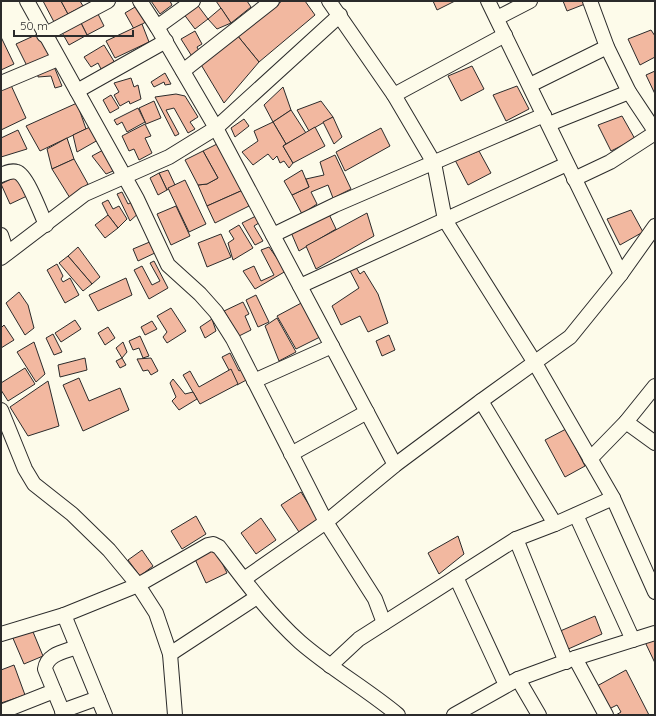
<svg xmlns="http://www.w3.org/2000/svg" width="656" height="716" font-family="Quicksand,sans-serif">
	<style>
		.building { fill: #f2b8a0; stroke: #2b2b2b }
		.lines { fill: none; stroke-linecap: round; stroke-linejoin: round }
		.minor-casing { stroke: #2b2b2b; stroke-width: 16 }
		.minor { stroke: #fdfbea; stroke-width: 14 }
	</style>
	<rect width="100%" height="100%" fill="#fdfbea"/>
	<g class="building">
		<path d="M43,1H61L68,14L54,22Z"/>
		<path d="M61,1H80L83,6L68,14Z"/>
		<path d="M151,1H170L172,5L160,14Z"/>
		<path d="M216,1H247L251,7L231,23Z"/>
		<path d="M282,1H305L315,15L259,62L237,35Z"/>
		<path d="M433,1H455L437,10Z"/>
		<path d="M563,1H584L585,4L567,11Z"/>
		<path d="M196,3L208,19L195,29L183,13Z"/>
		<path d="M140,4L149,20L134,29L125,13Z"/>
		<path d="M221,8L231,23L217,29L208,19Z"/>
		<path d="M96,10L104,26L87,35L79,19Z"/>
		<path d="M79,19L87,35L69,45L60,29Z"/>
		<path d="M142,24L149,42L115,58L106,41Z"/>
		<path d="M651,30L655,36V57L640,65L628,39Z"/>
		<path d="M195,31L202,44L197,47L200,53L193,58L181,39Z"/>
		<path d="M40,33L52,57L28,68L16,44Z"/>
		<path d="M237,35L259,62L224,103L200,63Z"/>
		<path d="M1,37L14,64L1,70Z"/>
		<path d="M104,45L115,63L102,71L98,63L91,67L84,57Z"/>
		<path d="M53,64L62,86L55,88L51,76L38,77L37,71Z"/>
		<path d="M472,66L484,89L461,101L448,76Z"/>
		<path d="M655,71V94L646,75Z"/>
		<path d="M165,73L171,84L165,85L164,82L154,87L151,82Z"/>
		<path d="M131,78L134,87L138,85L141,99L130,104L129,101L120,106L114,95L119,92L114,83Z"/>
		<path d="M10,83L26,118L1,130V88Z"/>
		<path d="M517,86L529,109L506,121L493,95Z"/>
		<path d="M283,87L291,110L273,122L264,105Z"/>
		<path d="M176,94L185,96L198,117L190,122L195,129L188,133L174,108L166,110L179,134L175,136L155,97Z"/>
		<path d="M111,95L119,108L110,113L103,100Z"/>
		<path d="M154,101L161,118L146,124L139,108Z"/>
		<path d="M321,101L333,117L309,131L297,110Z"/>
		<path d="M77,103L86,129L40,151L26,126Z"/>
		<path d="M138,108L145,122L127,132L122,122L117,125L114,120Z"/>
		<path d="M291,110L306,133L286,144L273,122Z"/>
		<path d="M622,116L635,139L611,151L598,125Z"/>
		<path d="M333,117L342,137L334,144L323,122Z"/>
		<path d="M244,119L249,126L235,137L231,128Z"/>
		<path d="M273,122L286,144L283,146L293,163L289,168L284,161L280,163L277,156L273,160L268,154L253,165L242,152L258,141L254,131Z"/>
		<path d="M145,124L151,136L145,138L152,153L139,160L134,149L129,151L122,136Z"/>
		<path d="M92,126L98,140L77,152L73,135Z"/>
		<path d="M315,127L325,146L293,163L283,146Z"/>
		<path d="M381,128L390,146L345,171L336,152Z"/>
		<path d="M18,130L27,149L1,157V138Z"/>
		<path d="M67,138L74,159L52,169L47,149Z"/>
		<path d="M219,143L243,190L207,206L198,185L207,184L218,178L203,151Z"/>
		<path d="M105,149L113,171L106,174L92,156Z"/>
		<path d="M203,151L218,178L207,184L198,185L185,160Z"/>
		<path d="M479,151L491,173L468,185L455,160Z"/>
		<path d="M335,155L351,189L333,198L328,185L311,192L317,204L302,214L292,195L309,187L306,179L324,175L320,162Z"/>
		<path d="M74,159L88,184L70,198L52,169Z"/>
		<path d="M168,170L175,185L167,190L159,173Z"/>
		<path d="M302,170L309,187L292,195L284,181Z"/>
		<path d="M159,173L167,190L158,195L150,178Z"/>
		<path d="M17,176L27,196L10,204L1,184Z"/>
		<path d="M185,180L206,224L189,232L168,188Z"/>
		<path d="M243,190L249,206L215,223L207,206Z"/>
		<path d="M122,192L128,204L136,200L141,211L130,221L117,194Z"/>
		<path d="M108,200L113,209L119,206L127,219L118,228L108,215L102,203Z"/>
		<path d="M176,206L190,236L171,245L157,214Z"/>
		<path d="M631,210L643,232L620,245L607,219Z"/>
		<path d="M328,212L336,229L299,251L290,230Z"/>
		<path d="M367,213L374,236L316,269L306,246Z"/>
		<path d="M108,215L118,228L105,238L95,225Z"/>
		<path d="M258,215L262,221L254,226L263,241L255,245L242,223Z"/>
		<path d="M239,225L253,248L233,260L228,243L234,239L229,231Z"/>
		<path d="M221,234L231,257L207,267L198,243Z"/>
		<path d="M152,241L157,252L138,261L133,249Z"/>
		<path d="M78,247L100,277L92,284L68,256Z"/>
		<path d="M269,247L286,271L255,289L243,271L254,266L261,281L274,275L261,250Z"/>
		<path d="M68,256L92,284L83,291L59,263Z"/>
		<path d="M154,261L168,288L149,299L134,270L142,266L152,285L160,281L150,263Z"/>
		<path d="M57,264L63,276L61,279L63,282L70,278L79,295L65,303L47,270Z"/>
		<path d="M354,264L360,274L364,271L378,294L388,323L368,332L360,316L341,325L332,306L359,288L348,267Z"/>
		<path d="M126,278L132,295L98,311L89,295Z"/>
		<path d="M19,292L28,305L34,328L25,335L6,303Z"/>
		<path d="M256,295L269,322L258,327L246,300Z"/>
		<path d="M305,301L324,335L296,349L277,316Z"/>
		<path d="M243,302L249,314L245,316L251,330L239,336L224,311Z"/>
		<path d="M171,308L186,331L167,343L163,337L167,332L157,316Z"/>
		<path d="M277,318L296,352L279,361L265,326Z"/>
		<path d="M212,319L216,331L205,338L200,327Z"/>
		<path d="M75,320L81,329L61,342L55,333Z"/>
		<path d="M152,321L157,329L145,335L141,327Z"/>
		<path d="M4,325L14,340L1,348V328Z"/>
		<path d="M108,327L115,338L105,345L98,333Z"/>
		<path d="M53,334L62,352L54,355L46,338Z"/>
		<path d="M389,335L395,350L382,356L376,341Z"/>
		<path d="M140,336L149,356L143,358L139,348L133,350L129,341Z"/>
		<path d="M34,342L45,374L36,382L17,352Z"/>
		<path d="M123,342L127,352L122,358L116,348Z"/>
		<path d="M230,353L239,371L246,367L252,377L237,385L222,357Z"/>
		<path d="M85,358L87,370L60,377L58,365Z"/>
		<path d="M122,358L126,365L120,368L116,361Z"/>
		<path d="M151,358L158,371L151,375L148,370L143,371L137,359Z"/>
		<path d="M25,368L35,384L8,401L1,390V383Z"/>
		<path d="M231,369L238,384L200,404L183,375L190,371L199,387Z"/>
		<path d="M79,378L89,401L120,388L129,410L83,431L63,385Z"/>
		<path d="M173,379L185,394L193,392L197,399L179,410L172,401L176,397L170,383Z"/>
		<path d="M48,381L59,426L28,436L10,407Z"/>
		<path d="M566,429L585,466L565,477L545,440Z"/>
		<path d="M301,492L318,519L299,532L281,505Z"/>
		<path d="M196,516L206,534L182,549L171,531Z"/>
		<path d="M261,518L276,540L256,554L241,533Z"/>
		<path d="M458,536L464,554L439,574L428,553Z"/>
		<path d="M215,548L227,573L206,583L194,557Z"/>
		<path d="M142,550L153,566L140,576L128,560Z"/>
		<path d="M595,616L602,634L566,650L558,632Z"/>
		<path d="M31,627L43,656L24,664L12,636Z"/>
		<path d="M655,638V663L645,642Z"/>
		<path d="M14,665L25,695L1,703V670Z"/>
		<path d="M626,670L649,715H616L621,712L617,705L609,709L597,686Z"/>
	</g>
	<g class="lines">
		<defs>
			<g id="minor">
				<path d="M27,1L137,199L168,265L200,294L216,312L233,339L326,522L375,599L384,623"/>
				<path d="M140,1L157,27L216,128L395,465"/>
				<path d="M329,1L394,95L434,163L445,220L535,363L613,498L655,592"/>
				<path d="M488,1L621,274"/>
				<path d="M590,1L607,47L629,92L655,131"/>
				<path d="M497,18L530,1"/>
				<path d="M157,27L193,1"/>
				<path d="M44,35L108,1"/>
				<path d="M183,71L272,1"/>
				<path d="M1,83L58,59"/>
				<path d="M530,85L607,47"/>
				<path d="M77,91L166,41"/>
				<path d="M394,95L505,35"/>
				<path d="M549,124L629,92"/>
				<path d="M1,175C6,173 11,170 17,172C27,175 41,214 46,225"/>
				<path d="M574,179L610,162L655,133"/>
				<path d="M1,235L7,253"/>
				<path d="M273,235L335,205L544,115"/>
				<path d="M1,258L85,194L169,157L216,128L340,15"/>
				<path d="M300,286L567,164"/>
				<path d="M254,381L332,346"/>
				<path d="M481,401L555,524"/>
				<path d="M1,410L25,469L34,484L72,514L109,550L138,585L156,613L170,654L175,715"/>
				<path d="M626,422L655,443"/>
				<path d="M291,454L367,412"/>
				<path d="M590,459L626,422L655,386"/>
				<path d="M576,515L633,640"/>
				<path d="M516,539L566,662"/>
				<path d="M456,577L506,685"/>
				<path d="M244,579L326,522L395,465L481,401L570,337L621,274L655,226"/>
				<path d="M64,615L105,715"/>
				<path d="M1,634L64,615L138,585L208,545L213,544L219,547C244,580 269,614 300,642C331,669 367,689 398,715"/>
				<path d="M170,654L257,597"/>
				<path d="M575,658L606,715"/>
				<path d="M330,666L359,639L516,539L555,524L613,498"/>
				<path d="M518,679L539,715"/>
				<path d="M62,711L98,698"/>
				<path d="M1,712L54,691"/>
				<path d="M64,715L45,669C47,654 64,652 77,647"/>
				<path d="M454,715L518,679L575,658L655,633"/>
			</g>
		</defs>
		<use href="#minor" class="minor-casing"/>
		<use href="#minor" class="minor"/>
	</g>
	<rect width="656" height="716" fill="none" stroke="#2b2b2b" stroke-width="4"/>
	<path d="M14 30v6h119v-6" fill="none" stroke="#2b2b2b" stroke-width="2"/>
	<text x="20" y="30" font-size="12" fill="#2b2b2b" stroke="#fdfbea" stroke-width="3" paint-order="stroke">50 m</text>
</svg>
